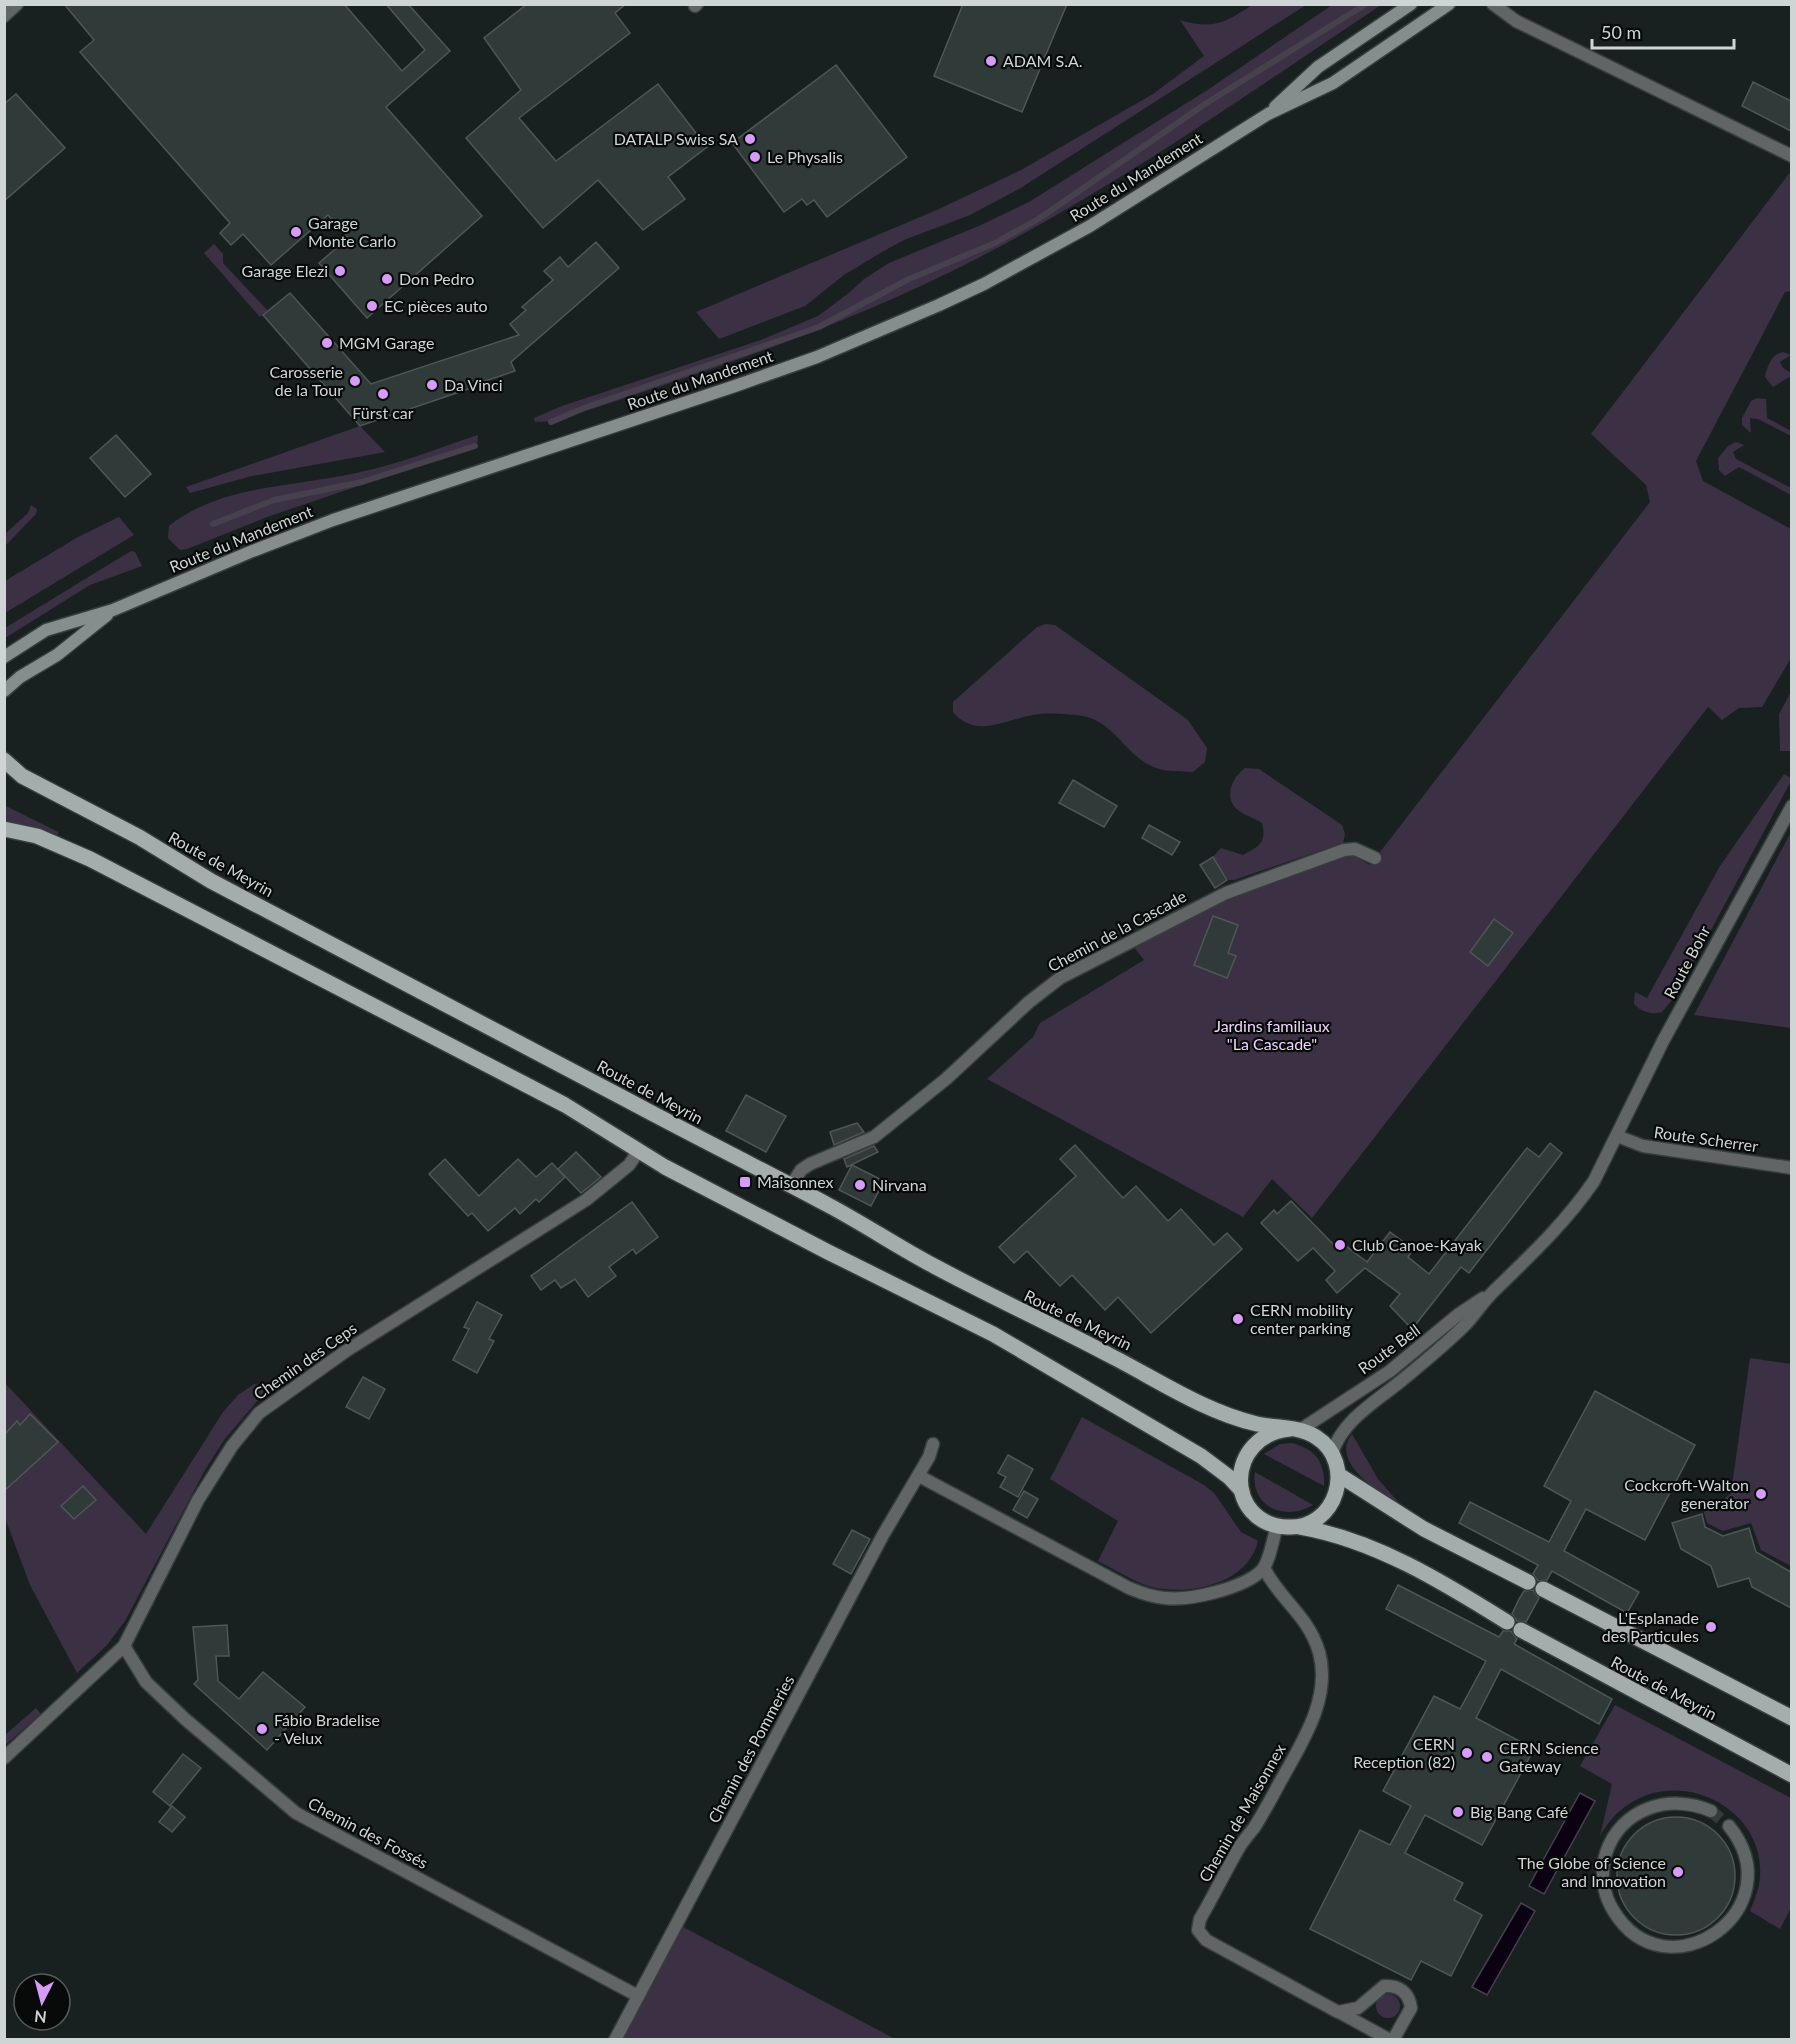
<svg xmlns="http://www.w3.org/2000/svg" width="1796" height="2044" font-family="Lato,sans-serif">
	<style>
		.green { fill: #3c3044 }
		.water { fill: #0c0113; stroke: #46414d; stroke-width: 1.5 }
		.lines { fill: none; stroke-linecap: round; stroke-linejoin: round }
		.stream { stroke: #46414d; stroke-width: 6 }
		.building { fill: #303a38; stroke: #4e5756; stroke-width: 1.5 }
		.street-tunnel { stroke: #343c3b; stroke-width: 12; stroke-dasharray: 12 6; stroke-linecap: butt }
		.street-casing { stroke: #363e3d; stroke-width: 15 }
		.secondary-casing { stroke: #363e3d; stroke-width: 15 }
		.primary-casing { stroke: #363e3d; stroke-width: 18 }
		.street { stroke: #616565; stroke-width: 12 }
		.secondary { stroke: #868e8d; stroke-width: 12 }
		.primary { stroke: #a3adab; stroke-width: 15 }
		.poi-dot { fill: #d79bf9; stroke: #070a09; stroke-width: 2 }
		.labels { text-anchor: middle; stroke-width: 4.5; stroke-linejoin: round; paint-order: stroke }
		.poi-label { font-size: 16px; fill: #cfd5d4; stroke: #070a09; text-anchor: start }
		.street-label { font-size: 16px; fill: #cfd5d4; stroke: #070a09 }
		.park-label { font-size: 16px; fill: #eed4fe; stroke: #070a09 }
	</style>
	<rect width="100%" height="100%" fill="#192120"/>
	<g class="green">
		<path d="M1252,5H1306L1019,189L970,215L904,240L882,252L844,275L805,306L719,339L696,312L939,209L1021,170L1153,94L1204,56L1180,20C1212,30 1225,23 1252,5Z"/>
		<path d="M1332,5H1381C1249,93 1120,185 978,258C843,328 699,374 555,421L535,422L534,418L562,406L761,340L818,316L850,292L864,279L889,263L981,225L1029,202L1209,89Z"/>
		<path d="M1791,171V291L1785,292L1696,461L1703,481L1791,529V658L1762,707L1739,708L1722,720L1708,707L1312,1218L1272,1179L1243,1217L987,1079L1033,1037L1040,1023L1144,960L1133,946L1206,907L1351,854L1370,865L1650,502L1646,485L1591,434Z"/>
		<path d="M214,244L223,254V263L268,311L260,317L204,253Z"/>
		<path d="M1783,352L1791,355L1780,362L1783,368L1791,373V378L1789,377L1773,387L1765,377C1767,366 1772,354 1783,352Z"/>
		<path d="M1757,398L1766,399L1767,418L1791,431V436L1758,419L1750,418L1751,433L1742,425V418L1751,401Z"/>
		<path d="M360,426L385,452L252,476L190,493L186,487Z"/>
		<path d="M478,435L477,444L470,448L267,517L187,549L180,550L168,538L169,526C220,485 294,487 356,473C397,465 438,448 478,435Z"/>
		<path d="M1736,442L1744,445L1733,452L1736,459L1791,488V495L1739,467L1725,476L1719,470L1718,458L1728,446Z"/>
		<path d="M31,505L37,509L36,514L5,546V534L28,513Z"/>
		<path d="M119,517L134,535L5,613V581L78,537Z"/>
		<path d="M131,551L135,552L142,566L90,585L5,638V628Z"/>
		<path d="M1046,624L1055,625L1188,720L1207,748L1205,762L1193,772C1182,771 1167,772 1156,768C1126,757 1115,722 1083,716C1069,714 1047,712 1033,715C1004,720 976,739 953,712V702L1037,627Z"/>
		<path d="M1791,692V751H1780L1779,714Z"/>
		<path d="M1245,768L1259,769L1342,825L1345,834L1343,843L1234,880H1228L1213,857L1221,848L1243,855C1259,846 1267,843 1262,823C1255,818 1248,817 1241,812C1222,801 1231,778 1245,768Z"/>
		<path d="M1784,774L1791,778L1790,783L1676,995L1662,1012C1651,1015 1642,1012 1634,1004L1635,992L1647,998L1720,866Z"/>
		<path d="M4,805L58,832V835L5,820Z"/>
		<path d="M1791,832V1028L1694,1015Z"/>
		<path d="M1750,1358L1791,1364V1566L1761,1550L1751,1523L1723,1531L1707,1523L1703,1509L1714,1508L1731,1493Z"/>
		<path d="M4,1382L146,1534L223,1412L238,1395L254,1384L261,1385L264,1393L224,1440L205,1470L125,1621L107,1645L77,1673L30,1585L5,1518Z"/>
		<path d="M1082,1417L1204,1485L1214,1493L1241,1532L1258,1541C1248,1585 1186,1597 1148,1586C1131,1580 1114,1569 1098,1561L1118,1521L1050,1479Z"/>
		<path d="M1352,1434L1378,1479L1401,1505C1381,1494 1329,1462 1352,1434Z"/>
		<path d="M1292,1443C1315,1449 1325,1462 1324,1486L1264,1454L1280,1444Z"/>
		<path d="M1255,1472L1313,1505C1285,1522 1250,1507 1255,1472Z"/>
		<path d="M1615,1705L1791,1798V1908L1780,1929L1750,1911C1753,1903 1757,1894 1759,1885C1774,1799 1649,1749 1600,1836L1612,1784L1580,1766Z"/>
		<path d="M36,1708L41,1714L5,1745V1735Z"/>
		<path d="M683,1927L895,2039H623Z"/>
		<circle cx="1388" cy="2006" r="12"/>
	</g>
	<g class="water">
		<path d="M1580,1793L1595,1801L1544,1894L1529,1886Z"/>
		<path d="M1521,1903L1535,1911L1487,1995L1472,1987Z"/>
	</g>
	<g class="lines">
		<g class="stream">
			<path d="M551,422L584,408L819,327L907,280L995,243L1040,218L1205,104L1366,4"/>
			<path d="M213,524L274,500L362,482L475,446"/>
		</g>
	</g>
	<g class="building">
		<path d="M64,4H344L402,71L425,50L386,4H408L450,51L386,107L482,216L367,318L319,263L348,238L328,215L271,265L243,234L231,245L220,233L230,223L80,52L94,40Z"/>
		<path d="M527,4H626L615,13L630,33L519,118L556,161L658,84L707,147L668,177L685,199L643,230L598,180L543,228L466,138L521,90L484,38Z"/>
		<path d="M963,4H1067L1022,112L934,76Z"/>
		<path d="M836,65L907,157L827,217L814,200L807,205L802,199L784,212L732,143Z"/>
		<path d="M1753,82L1791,101V131L1742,106Z"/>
		<path d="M16,94L65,148L4,201V104Z"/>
		<path d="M596,242L619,268L511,362L515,371L476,384L477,386L360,426L263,315L290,293L371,384L519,335L510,324L526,310L522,307L553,280L544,271L560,257L568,267Z"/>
		<path d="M116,435L151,474L125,497L90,458Z"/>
		<path d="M1073,780L1117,806L1104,827L1059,803Z"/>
		<path d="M1149,825L1180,842L1172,855L1142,838Z"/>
		<path d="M1213,857L1227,880L1215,888L1200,865Z"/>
		<path d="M1213,916L1238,925L1228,953L1236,956L1227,978L1194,965Z"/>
		<path d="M1494,919L1513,933L1488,966L1470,952Z"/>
		<path d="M746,1095L786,1116L766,1152L726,1131Z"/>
		<path d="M857,1123L864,1132L834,1145L830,1132Z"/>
		<path d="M1550,1143L1562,1153L1469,1273L1461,1267L1412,1329L1390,1306L1400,1294L1365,1268L1337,1293L1326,1280L1335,1271L1313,1248L1298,1261L1261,1223L1274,1210L1277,1214L1291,1201L1335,1246L1338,1240L1367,1262L1390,1232L1413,1249L1408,1257L1429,1274L1527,1148L1539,1157Z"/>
		<path d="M1075,1145L1123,1198L1136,1186L1168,1221L1181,1209L1214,1245L1227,1233L1242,1249L1151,1333L1118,1297L1105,1310L1072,1275L1060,1286L1027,1251L1014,1263L999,1247L1076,1176L1060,1159Z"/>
		<path d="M874,1146L878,1152L847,1167L844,1159Z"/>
		<path d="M576,1152L601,1177L581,1193L558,1169Z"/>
		<path d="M445,1159L479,1196L518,1159L536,1177L552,1163L565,1177L539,1202L536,1199L520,1214L515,1208L488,1231L472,1213L468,1216L429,1174Z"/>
		<path d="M852,1165L884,1181L871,1206L839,1190Z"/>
		<path d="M632,1202L658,1237L636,1254L633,1249L609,1267L616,1276L588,1297L575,1279L561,1288L555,1280L541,1290L531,1276Z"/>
		<path d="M477,1302L502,1315L489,1339L494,1341L477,1373L453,1360L469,1329L464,1327Z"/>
		<path d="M363,1377L385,1389L369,1419L346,1407Z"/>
		<path d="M1595,1391L1695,1445L1645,1540L1586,1509L1564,1551L1639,1592L1627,1613L1552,1571L1547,1580L1538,1581L1533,1574L1538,1565L1459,1523L1470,1502L1549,1542L1571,1501L1544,1486Z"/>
		<path d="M30,1414L58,1442L4,1491V1435L17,1421L20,1425Z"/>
		<path d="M1008,1455L1033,1469L1018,1497L1000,1487L1006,1477L998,1473Z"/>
		<path d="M83,1486L96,1500L74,1519L61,1506Z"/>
		<path d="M1024,1491L1038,1499L1027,1518L1013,1510Z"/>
		<path d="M1702,1514L1705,1527L1723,1536L1749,1528L1756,1552L1791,1572V1608L1752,1587L1749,1578L1718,1587L1711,1566L1681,1549L1672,1523Z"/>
		<path d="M852,1530L870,1539L851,1574L833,1564Z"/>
		<path d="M1398,1585L1499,1637L1503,1631H1511L1517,1639L1514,1644L1612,1699L1599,1724L1501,1669L1476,1718L1534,1749L1482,1845L1425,1815L1405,1853L1463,1883L1454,1900L1482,1915L1451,1976L1421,1961L1411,1980L1310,1929L1360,1830L1390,1845L1411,1806L1383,1791L1434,1696L1460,1709L1486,1661L1386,1609Z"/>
		<path d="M1533,1590L1539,1598L1526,1622L1517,1621L1512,1614L1519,1599L1524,1591Z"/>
		<path d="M227,1625L229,1656H216L218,1681L239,1699L263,1672L305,1707L267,1750L194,1684L198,1680L193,1627Z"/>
		<path d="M183,1754L201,1768L170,1806L153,1792Z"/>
		<path d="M172,1806L185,1817L172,1832L159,1822Z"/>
		<circle cx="1676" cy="1876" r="59"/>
	</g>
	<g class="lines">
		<path class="street-tunnel" d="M1711,1811L1729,1826"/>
		<defs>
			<g id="street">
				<path d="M1493,4L1516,21L1792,156"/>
				<path d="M695,6L697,4"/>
				<path d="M4,16L17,4"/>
				<path d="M1617,1136L1643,1146L1792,1168"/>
				<path d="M791,1186L801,1170L810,1164L874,1137L946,1079L1029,1002L1060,978L1226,893L1344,850L1355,849L1375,858"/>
				<path d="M1300,1430L1390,1371L1459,1314L1483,1298"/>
				<path d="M1332,1453C1343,1420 1375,1402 1401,1381C1423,1363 1446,1344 1466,1324C1476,1313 1485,1299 1496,1289C1532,1254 1566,1222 1594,1181L1663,1041L1792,806"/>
				<path d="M919,1476L1129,1588C1141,1593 1152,1597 1165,1598C1190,1601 1245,1588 1262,1570C1270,1561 1273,1538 1277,1526"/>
				<path d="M1264,1568C1280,1600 1308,1615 1319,1652C1332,1699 1301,1744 1279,1784C1271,1799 1263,1814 1254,1828C1249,1834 1244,1840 1240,1846C1226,1870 1214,1895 1200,1919L1198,1930L1206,1940L1338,2012L1358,2008L1384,1986C1399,1985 1409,1992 1411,2008L1393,2040"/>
				<path d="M124,1646L146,1682L185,1719L296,1813L638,1996"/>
				<path d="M4,1758L124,1646L198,1500L232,1446L259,1413L346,1351L586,1200L629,1165L638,1152"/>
				<path d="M1711,1811C1670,1793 1621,1808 1606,1853C1600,1872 1603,1894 1613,1910C1666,1999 1796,1909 1729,1826"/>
				<path d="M1339,2012L1390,2040"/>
				<path d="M615,2040L883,1535L929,1457L933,1444"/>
			</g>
			<g id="secondary">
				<path d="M1275,107L1318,67L1411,4"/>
				<path d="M4,657L46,630L113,610L250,552L333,520L735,386L817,357L939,305L984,284L1090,226L1268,114L1333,83L1449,4"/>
				<path d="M4,691L20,677L57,655L107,615"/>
			</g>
			<g id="primary">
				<path d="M4,760L22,776L139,837L211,881C351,954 491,1029 631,1102C696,1137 763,1170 828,1205C864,1224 898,1247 934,1266C992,1297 1053,1325 1111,1356C1158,1380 1205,1412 1257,1424C1276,1428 1299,1426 1316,1437C1357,1463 1337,1530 1287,1527C1224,1524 1225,1435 1290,1429"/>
				<path d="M4,829L37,836L90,859L565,1105L665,1167L828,1252L993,1334L1201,1456L1229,1477L1242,1491"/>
				<path d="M1339,1475L1424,1529L1528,1582"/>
				<path d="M1300,1527C1375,1540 1443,1582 1507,1622"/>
				<path d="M1543,1589L1792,1718"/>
				<path d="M1521,1630L1792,1775"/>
			</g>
		</defs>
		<use href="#street" class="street-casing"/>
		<use href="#secondary" class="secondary-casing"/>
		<use href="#primary" class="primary-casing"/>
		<use href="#street" class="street"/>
		<use href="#secondary" class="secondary"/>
		<use href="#primary" class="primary"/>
	</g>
	<g class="poi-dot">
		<circle cx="991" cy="61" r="6"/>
		<circle cx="750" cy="139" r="6"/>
		<circle cx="755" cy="157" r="6"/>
		<circle cx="296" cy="232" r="6"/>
		<circle cx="340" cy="271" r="6"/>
		<circle cx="387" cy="279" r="6"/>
		<circle cx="372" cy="306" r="6"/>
		<circle cx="327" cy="343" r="6"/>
		<circle cx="355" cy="381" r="6"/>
		<circle cx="432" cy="385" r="6"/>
		<circle cx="383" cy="394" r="6"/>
		<rect x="739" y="1176" width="12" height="12" rx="3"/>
		<circle cx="860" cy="1185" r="6"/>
		<circle cx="1340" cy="1245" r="6"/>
		<circle cx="1238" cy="1319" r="6"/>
		<circle cx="1761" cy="1494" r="6"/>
		<circle cx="1711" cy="1627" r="6"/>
		<circle cx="262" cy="1729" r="6"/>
		<circle cx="1467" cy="1753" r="6"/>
		<circle cx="1487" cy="1757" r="6"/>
		<circle cx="1458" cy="1812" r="6"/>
		<circle cx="1678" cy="1872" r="6"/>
	</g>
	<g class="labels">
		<g class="poi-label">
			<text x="1003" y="67">ADAM S.A.</text>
			<text x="738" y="145" text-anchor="end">DATALP Swiss SA</text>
			<text x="767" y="163">Le Physalis</text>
			<text x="308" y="229">Garage<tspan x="308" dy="18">Monte Carlo</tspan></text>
			<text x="328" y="277" text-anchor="end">Garage Elezi</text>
			<text x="399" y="285">Don Pedro</text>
			<text x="384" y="312">EC pièces auto</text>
			<text x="339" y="349">MGM Garage</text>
			<text x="343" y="378" text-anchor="end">Carosserie<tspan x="343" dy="18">de la Tour</tspan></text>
			<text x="444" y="391">Da Vinci</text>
			<text x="383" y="419" text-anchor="middle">Fürst car</text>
			<text x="757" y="1188">Maisonnex</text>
			<text x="872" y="1191">Nirvana</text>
			<text x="1352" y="1251">Club Canoe-Kayak</text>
			<text x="1250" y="1316">CERN mobility<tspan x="1250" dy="18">center parking</tspan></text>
			<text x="1749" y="1491" text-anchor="end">Cockcroft-Walton<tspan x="1749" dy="18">generator</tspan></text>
			<text x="1699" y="1624" text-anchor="end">L'Esplanade<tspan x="1699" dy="18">des Particules</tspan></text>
			<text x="274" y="1726">Fábio Bradelise<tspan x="274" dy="18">- Velux</tspan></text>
			<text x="1455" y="1750" text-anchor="end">CERN<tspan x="1455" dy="18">Reception (82)</tspan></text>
			<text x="1499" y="1754">CERN Science<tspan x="1499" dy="18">Gateway</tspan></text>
			<text x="1470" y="1818">Big Bang Café</text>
			<text x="1666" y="1869" text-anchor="end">The Globe of Science<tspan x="1666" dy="18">and Innovation</tspan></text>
		</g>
		<g class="street-label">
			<text transform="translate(1136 177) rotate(-32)" y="6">Route du Mandement</text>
			<text transform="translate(700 380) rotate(-19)" y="6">Route du Mandement</text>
			<text transform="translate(241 539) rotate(-22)" y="6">Route du Mandement</text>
			<text transform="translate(221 864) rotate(29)" y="6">Route de Meyrin</text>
			<text transform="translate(1117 931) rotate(-28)" y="6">Chemin de la Cascade</text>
			<text transform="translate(1687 962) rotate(-62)" y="6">Route Bohr</text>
			<text transform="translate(650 1092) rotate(28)" y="6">Route de Meyrin</text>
			<text transform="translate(1706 1139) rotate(8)" y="6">Route Scherrer</text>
			<text transform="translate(1078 1320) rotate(26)" y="6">Route de Meyrin</text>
			<text transform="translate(1389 1349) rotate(-36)" y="6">Route Bell</text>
			<text transform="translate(305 1361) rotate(-35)" y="6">Chemin des Ceps</text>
			<text transform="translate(1664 1688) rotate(28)" y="6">Route de Meyrin</text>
			<text transform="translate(751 1749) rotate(-62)" y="6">Chemin des Pommeries</text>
			<text transform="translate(1242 1813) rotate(-60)" y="6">Chemin de Maisonnex</text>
			<text transform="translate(368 1833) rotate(28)" y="6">Chemin des Fossés</text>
		</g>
		<g class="park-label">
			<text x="1272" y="1032">Jardins familiaux<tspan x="1272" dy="18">"La Cascade"</tspan></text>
		</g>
	</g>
	<rect width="1796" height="2044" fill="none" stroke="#cfd5d4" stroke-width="12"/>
	<g transform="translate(42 2002) rotate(186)"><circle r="28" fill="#070a09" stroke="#575b5a" stroke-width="1.5"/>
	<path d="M0-4.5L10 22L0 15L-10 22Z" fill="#d79bf9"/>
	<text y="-9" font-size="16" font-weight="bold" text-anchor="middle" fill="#cfd5d4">N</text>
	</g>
	<path d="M1592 39v9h142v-9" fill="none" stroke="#cfd5d4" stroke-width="3"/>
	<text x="1601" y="39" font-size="18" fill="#cfd5d4" stroke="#070a09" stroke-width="4.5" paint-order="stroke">50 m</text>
</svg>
